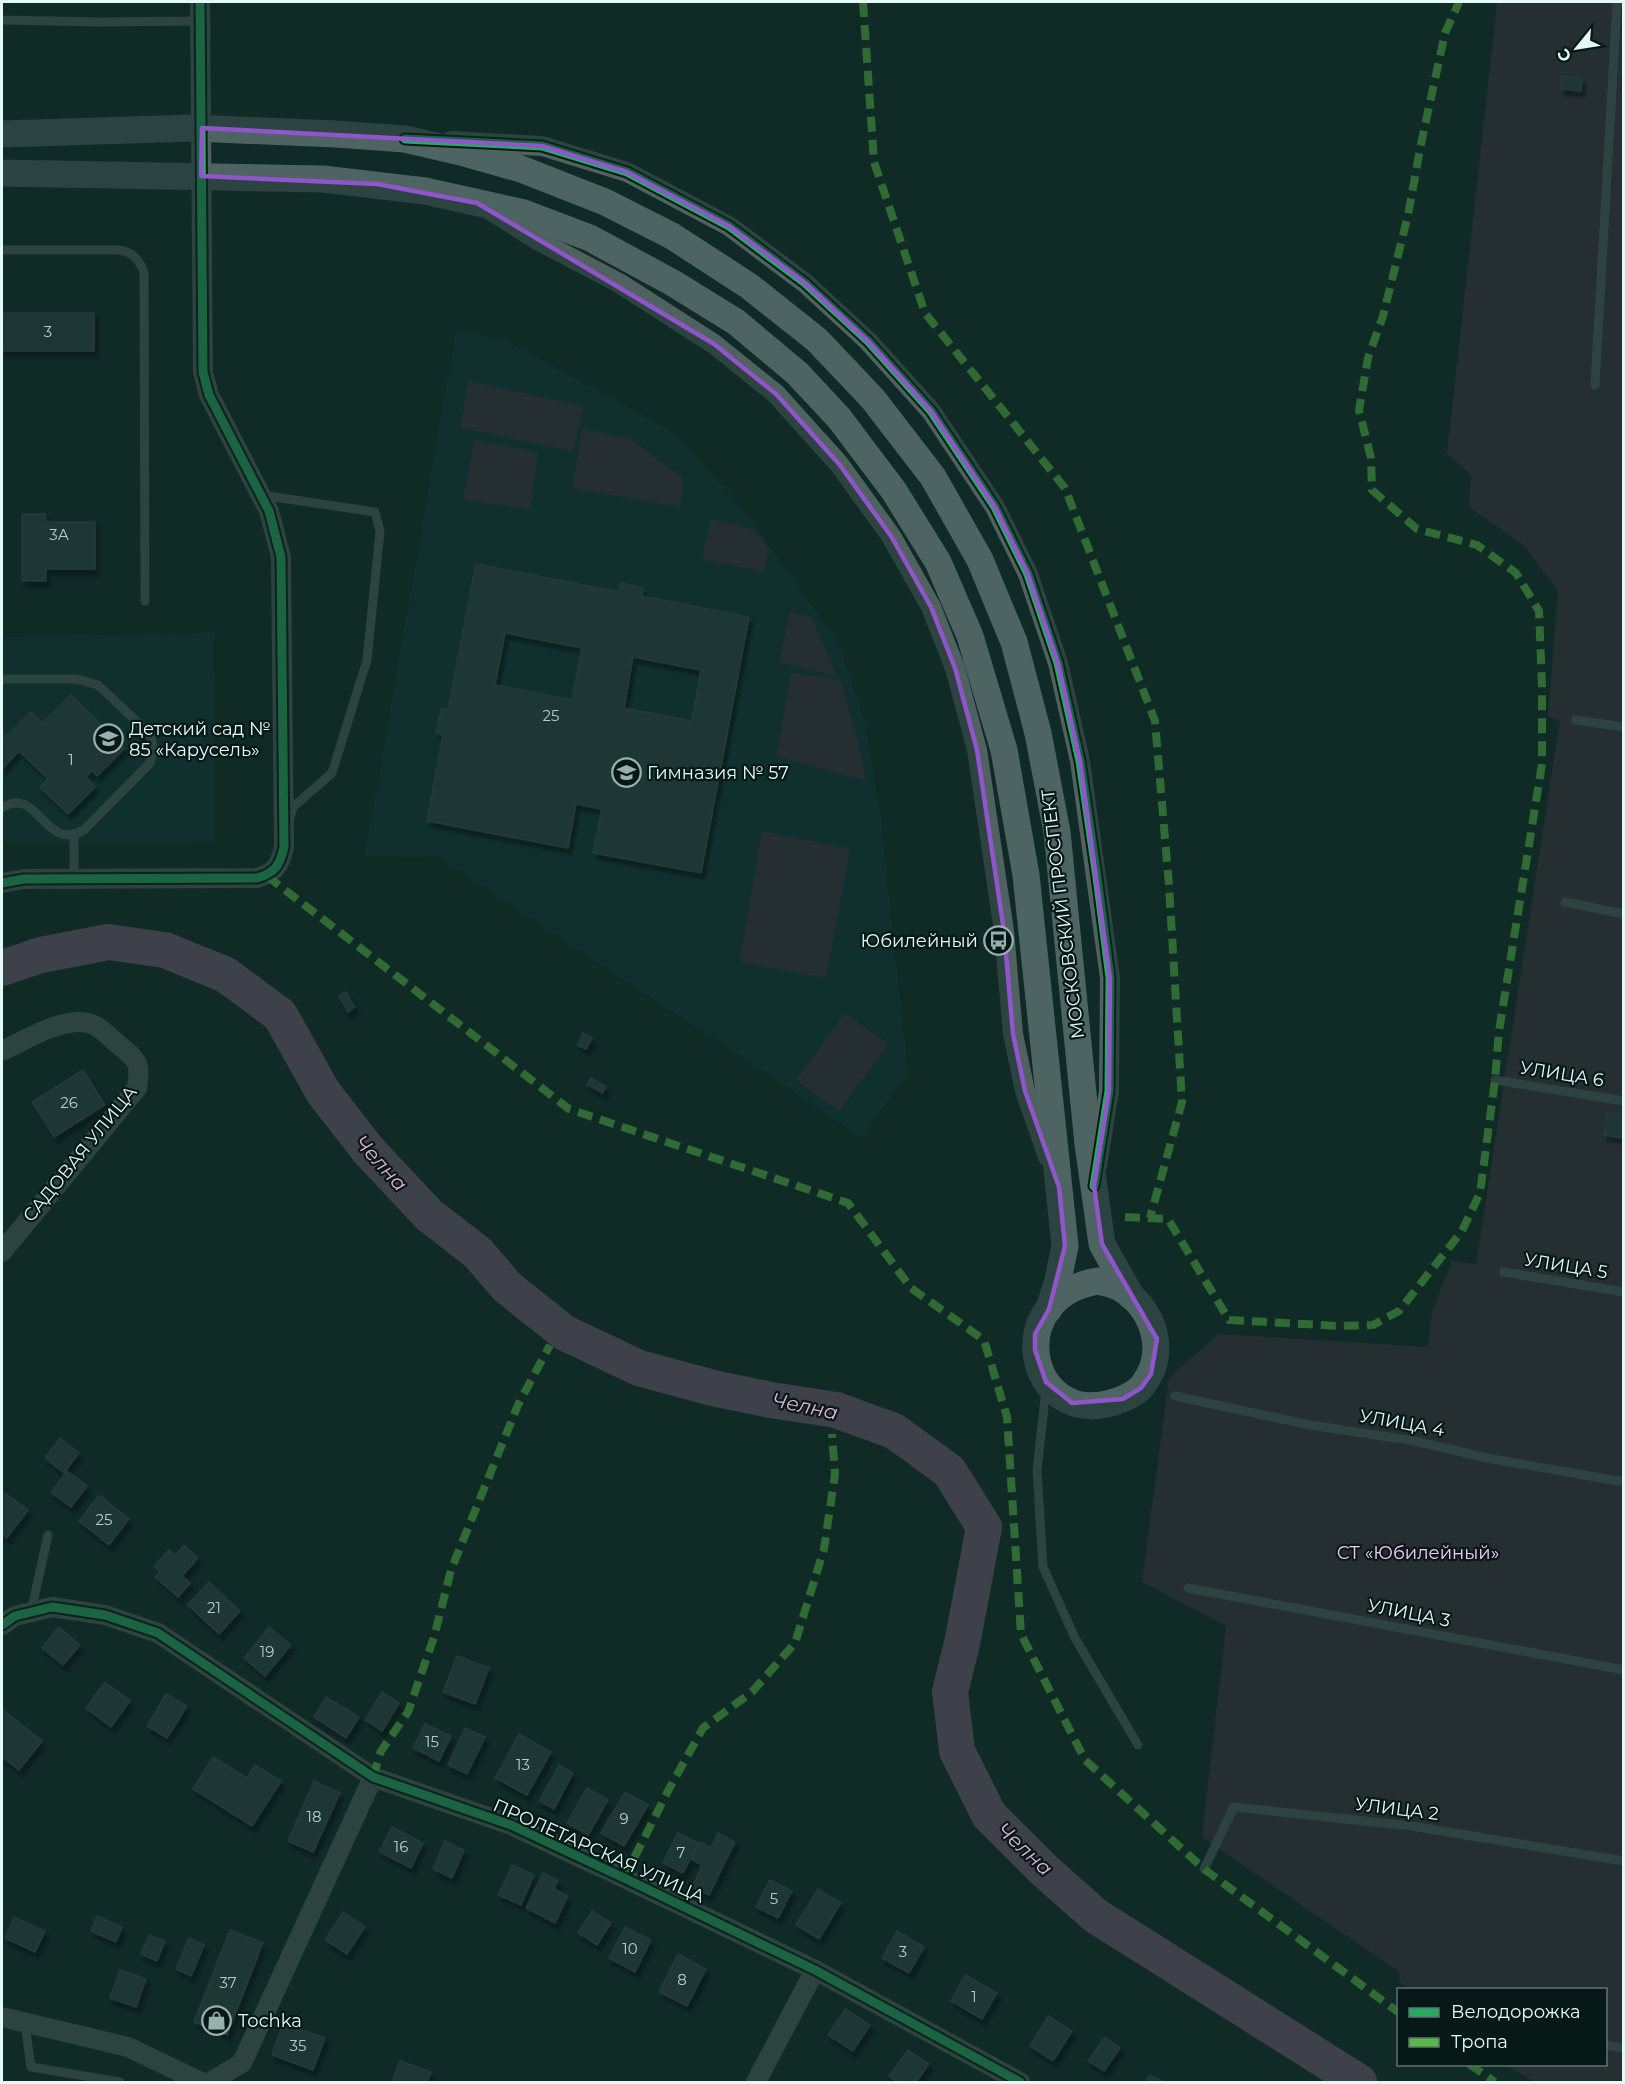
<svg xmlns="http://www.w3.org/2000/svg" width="1625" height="2084" font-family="Montserrat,sans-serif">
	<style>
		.built { fill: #103935 }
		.green { fill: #3f343f }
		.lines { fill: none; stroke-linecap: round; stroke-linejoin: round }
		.river { stroke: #755e73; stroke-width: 36 }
		.building { fill: #334745; stroke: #3c504e; stroke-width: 1.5; fill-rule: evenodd; filter: url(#shadow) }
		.service { stroke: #506260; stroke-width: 9 }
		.minor { stroke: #506260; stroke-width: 20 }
		.secondary { stroke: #4e6462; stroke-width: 27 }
		.quiet { stroke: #58b947; stroke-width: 8; stroke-dasharray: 15 8; stroke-linecap: butt }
		.cycleway-casing { stroke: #071917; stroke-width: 13 }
		.cycleway { stroke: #26ab63; stroke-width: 9 }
		.marked { fill: none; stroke: #9055ca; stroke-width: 4.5; stroke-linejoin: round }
		.labels { text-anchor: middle; stroke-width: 4.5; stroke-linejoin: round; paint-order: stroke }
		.number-label { font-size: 15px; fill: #b7cdca }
		.poi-label { font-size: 18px; fill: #e3faf7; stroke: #071917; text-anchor: start }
		.street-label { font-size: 18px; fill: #e3faf7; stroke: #071917 }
		.park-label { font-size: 18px; fill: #fac7f1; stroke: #071917 }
		.water-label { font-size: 20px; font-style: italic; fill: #e4b2db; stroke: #071917 }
	</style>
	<defs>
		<filter id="shadow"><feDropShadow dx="3.5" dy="6" stdDeviation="1.5" flood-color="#0009"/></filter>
	</defs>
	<rect width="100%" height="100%" fill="#102a27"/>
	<g class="built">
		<path d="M456,330L507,341L672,431L738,502L838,642L866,726L881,821L908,1073L861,1138L755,1065L666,1008L439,857L365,856Z"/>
		<path d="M214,632L215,842L2,843V637Z"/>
	</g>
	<g class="green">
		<path d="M1497,2H1623V2082H1534L1507,2065L1606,2064V1990L1408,1989L1399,1982V1972L1202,1837L1226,1626L1142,1582L1169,1378L1218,1334L1428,1347L1432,1312L1452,1261L1476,1264L1560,720L1548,717L1558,591L1523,545L1469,507L1471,475L1447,454Z"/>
		<path d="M468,381L583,406L573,451L461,428Z"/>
		<path d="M582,429L629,438L684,479L680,507L572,488Z"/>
		<path d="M475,440L538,452L530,510L463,499Z"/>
		<path d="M711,519L755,530L768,549L764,572L702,559Z"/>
		<path d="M790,612L812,617L836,676L779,662Z"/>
		<path d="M791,673L840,679L858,742L866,781L777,756Z"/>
		<path d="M762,831L850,849L826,978L740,962Z"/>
		<path d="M845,1013L888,1044L839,1111L796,1080Z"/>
	</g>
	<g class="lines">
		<path class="river" d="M2,968L41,955L108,942L165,950L226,975L280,1015L323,1092L368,1150L429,1215L478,1253L507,1287L565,1333L639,1368L713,1388L771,1400L836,1410L894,1431L949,1471L984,1527L963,1639L950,1692L957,1751L989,1815L1045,1871L1096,1916L1359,2082"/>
	</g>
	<g class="building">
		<path d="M1562,76L1582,78L1581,91L1561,89Z"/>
		<rect x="2" y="313" width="92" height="38"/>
		<path d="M22,514H45L46,522H95V569H46V581H22Z"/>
		<path d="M476,564L619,592L621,583L643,588L642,596L749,617L701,873L593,853L602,809L576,804L568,848L427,821L443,735L436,733L441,709L448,710ZM505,633L582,648L572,700L495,685ZM633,657L701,670L692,721L624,708Z"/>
		<path d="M71,695L125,748L97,776L92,771L86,777L95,787L68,814L40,787L48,779L19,751L2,769V732L6,737L31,712L43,723Z"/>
		<path d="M346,992L355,1007L348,1012L339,996Z"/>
		<path d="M583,1033L592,1038L586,1049L577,1045Z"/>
		<path d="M83,1070L105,1105L54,1137L32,1102Z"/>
		<path d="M591,1078L606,1087L602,1093L587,1084Z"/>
		<path d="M1607,1113L1624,1115V1138L1604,1135Z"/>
		<path d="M60,1438L79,1453L64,1473L45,1458Z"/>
		<path d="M67,1471L87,1486L71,1507L51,1493Z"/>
		<path d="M2,1491L28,1510L7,1538L2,1534Z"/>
		<path d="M99,1495L129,1519L109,1545L79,1521Z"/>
		<path d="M184,1545L198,1558L182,1576L190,1583L178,1597L155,1577L160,1572L154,1566L169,1550L175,1555Z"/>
		<path d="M209,1582L240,1611L219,1634L188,1605Z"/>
		<path d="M59,1627L80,1645L63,1665L42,1648Z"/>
		<path d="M269,1627L291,1645L265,1676L244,1658Z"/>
		<path d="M457,1656L489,1668L475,1704L443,1692Z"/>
		<path d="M105,1682L130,1701L111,1727L86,1708Z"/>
		<path d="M382,1692L399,1703L382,1731L365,1720Z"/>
		<path d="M166,1694L187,1706L167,1738L147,1726Z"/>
		<path d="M326,1697L359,1717L346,1738L314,1717Z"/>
		<path d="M2,1709L42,1741L19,1770L2,1757Z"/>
		<path d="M425,1724L451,1736L439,1761L413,1748Z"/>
		<path d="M465,1728L485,1737L467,1774L448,1765Z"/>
		<path d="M519,1734L551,1752L527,1795L495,1778Z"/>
		<path d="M213,1757L247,1778L255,1765L281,1781L252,1826L193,1789Z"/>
		<path d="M559,1765L573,1773L554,1809L539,1801Z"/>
		<path d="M314,1781L340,1793L313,1852L288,1841Z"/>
		<path d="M587,1788L608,1800L588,1835L567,1823Z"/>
		<path d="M625,1792L648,1805L624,1846L601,1833Z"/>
		<path d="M392,1827L423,1843L411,1868L379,1852Z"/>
		<path d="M678,1833L699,1843L683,1873L663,1863Z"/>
		<path d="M718,1833L735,1842L709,1895L692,1887L702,1865L692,1860L701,1842L711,1848Z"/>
		<path d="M445,1841L464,1850L452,1878L433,1869Z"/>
		<path d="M512,1865L534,1875L521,1905L498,1895Z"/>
		<path d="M543,1873L558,1880L554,1889L568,1896L555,1923L526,1908Z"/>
		<path d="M770,1880L792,1891L778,1918L756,1907Z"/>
		<path d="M818,1889L841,1903L819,1939L796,1925Z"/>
		<path d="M592,1911L611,1923L597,1945L578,1933Z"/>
		<path d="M343,1912L365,1927L347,1954L325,1940Z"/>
		<path d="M97,1916L122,1927L116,1942L91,1931Z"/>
		<path d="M14,1917L45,1931L35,1952L5,1938Z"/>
		<path d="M625,1927L651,1940L635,1972L609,1958Z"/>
		<path d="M230,1930L263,1943L227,2035L194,2022Z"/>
		<path d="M897,1931L924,1947L909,1973L882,1958Z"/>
		<path d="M149,1935L165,1941L157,1961L141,1954Z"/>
		<path d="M189,1938L204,1945L191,1976L176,1969Z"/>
		<path d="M678,1954L706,1969L687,2006L659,1992Z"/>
		<path d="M120,1970L146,1979L136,2007L110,1998Z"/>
		<path d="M965,1975L997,1993L982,2019L951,2001Z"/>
		<path d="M845,2009L870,2025L853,2051L828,2035Z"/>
		<path d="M1048,2016L1072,2031L1053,2061L1030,2046Z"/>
		<path d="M283,2023L325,2038L313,2070L272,2055Z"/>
		<path d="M1105,2037L1120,2048L1104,2071L1088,2061Z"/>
		<path d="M908,2050L929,2064L916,2082H898L889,2076Z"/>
		<path d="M400,2061L431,2072L427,2082H392Z"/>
		<path d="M1150,2075L1163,2082H1146Z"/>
	</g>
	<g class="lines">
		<g class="service">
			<path d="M2,20L100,22L200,21"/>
			<path d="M2,250H119C132,252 139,259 144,272L145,601"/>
			<path d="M1595,385L1617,2"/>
			<path d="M261,495L375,512L380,531L367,660L332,773L293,807L290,818"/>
			<path d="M2,679H77L98,685L150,734L154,749L150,763L84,830C44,853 38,784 2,808"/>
			<path d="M1576,720L1624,727"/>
			<path d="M74,834V879"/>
			<path d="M1565,902L1624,914"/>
			<path d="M1495,1080L1624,1101"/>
			<path d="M1504,1272L1624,1292"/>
			<path d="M1046,1389L1037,1470L1043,1567L1075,1638L1138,1745"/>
			<path d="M1175,1396L1310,1425L1415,1441L1487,1458L1624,1482"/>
			<path d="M1188,1588L1624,1670"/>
			<path d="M31,1612L48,1535"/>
			<path d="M1204,1869L1234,1807L1411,1826L1624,1861"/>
			<path d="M25,2024L31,2067L120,2082"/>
			<path d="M1606,2045L1624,2048"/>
		</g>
		<g class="minor">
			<path d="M451,141L542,146L627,172L729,226L805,283L868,341L931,411L995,507L1028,574L1058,663L1080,761L1110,978L1109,1091L1097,1166"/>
			<path d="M490,210L539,241L619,283L714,344L776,394L839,464L891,536L931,607L955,668L977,750L1004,931L1013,1034L1025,1091L1048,1157"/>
			<path d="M2,883L24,879L257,878C275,873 280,865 284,847L281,557L269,511L209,395L203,372L200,2"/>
			<path d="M2,1051C26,1040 68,1013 94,1025C103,1029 111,1039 119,1045C138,1060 141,1064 137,1088L2,1252"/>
			<path d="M2,1625L15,1616L52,1607L105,1615L158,1633L373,1777L511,1825L624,1878L815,1970L1020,2082"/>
			<path d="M2,2017L128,2047L201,2082"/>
			<path d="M210,2082L242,2063L373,1777"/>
			<path d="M756,2082L815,1970"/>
		</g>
		<g class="secondary">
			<path d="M2,134L193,128L336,134L405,139L461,152L521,169L605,202L672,236L749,286L817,340L873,399L933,477L980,560L1014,642L1038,733L1057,832L1088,1144L1102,1244L1131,1296"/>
			<path d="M2,173L323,179L425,191L524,213L590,238L673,283L736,322L797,373L839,418L894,491L938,562L970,636L1004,750L1026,875L1065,1246L1058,1280L1049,1309"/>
			<path d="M1098,1281C1105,1283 1114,1284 1120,1288C1152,1307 1168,1349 1145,1382C1138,1394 1124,1399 1111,1403C1027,1426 1001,1297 1098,1281Z"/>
		</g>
		<g class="quiet">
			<path d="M863,2L874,162L925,313L1065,488L1155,721L1169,885L1182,1102L1150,1218"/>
			<path d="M267,876L569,1109L848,1203L911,1288L984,1340L1007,1417L1021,1634L1085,1760L1204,1869L1398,2012"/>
			<path d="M1125,1217L1168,1219L1229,1320L1338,1326L1373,1325L1399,1311L1462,1231L1480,1193L1495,1080L1499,1031L1542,764V687L1539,611L1516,573L1477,545L1417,529L1372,490L1371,458L1359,410L1368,358L1383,316L1408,215L1421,144L1445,33L1459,2"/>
			<path d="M373,1777L381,1751L408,1712L434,1637L451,1570L518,1405L550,1345"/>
			<path d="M624,1878L669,1789L703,1728L752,1692L795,1643L824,1549L835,1474L832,1434"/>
			<path d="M1469,2064L1495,2082"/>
		</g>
		<defs>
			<g id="cycleway">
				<path d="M405,139L542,146L627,172L729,226L805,283L868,341L931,411L995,507L1028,574L1058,663L1080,761L1097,877L1110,978L1109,1091L1094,1186"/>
				<path d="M2,883L24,879L257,878C275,873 280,865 284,847L281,557L269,511L209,395L203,372L200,2"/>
				<path d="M2,1625L15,1616L52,1607L105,1615L158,1633L373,1777L511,1825L624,1878L815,1970L1020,2082"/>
			</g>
		</defs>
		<use href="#cycleway" class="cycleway-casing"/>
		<use href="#cycleway" class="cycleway"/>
	</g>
	<path d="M0 0H1625V2084H0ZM202,128L542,146L627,172L729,226L805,283L868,341L931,411L995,507L1028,574L1058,663L1080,761L1110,978L1109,1091L1094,1186L1102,1244L1157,1339L1151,1374L1141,1388L1123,1399L1072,1403L1046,1382L1035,1350V1334L1049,1309L1065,1246L1059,1187L1025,1091L1013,1034L1004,931L977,750L955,668L931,607L891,536L839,464L776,394L714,344L477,203L377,184L201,176Z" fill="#102a27" fill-opacity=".55" fill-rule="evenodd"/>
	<path class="marked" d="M202,128L542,146L627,172L729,226L805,283L868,341L931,411L995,507L1028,574L1058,663L1080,761L1110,978L1109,1091L1094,1186L1102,1244L1157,1339L1151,1374L1141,1388L1123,1399L1072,1403L1046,1382L1035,1350V1334L1049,1309L1065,1246L1059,1187L1025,1091L1013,1034L1004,931L977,750L955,668L931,607L891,536L839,464L776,394L714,344L477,203L377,184L201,176Z"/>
	<defs>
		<symbol id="school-ring" viewBox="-11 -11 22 22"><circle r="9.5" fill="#071917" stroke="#99b1ae" stroke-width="1.5"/><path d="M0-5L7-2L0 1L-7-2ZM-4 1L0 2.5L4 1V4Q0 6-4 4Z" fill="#99b1ae"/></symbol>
		<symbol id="bus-ring" viewBox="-11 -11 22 22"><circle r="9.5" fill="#071917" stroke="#99b1ae" stroke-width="1.5"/><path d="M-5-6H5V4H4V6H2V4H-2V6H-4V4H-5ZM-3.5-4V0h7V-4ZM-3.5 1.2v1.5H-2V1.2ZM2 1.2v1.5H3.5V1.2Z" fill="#99b1ae"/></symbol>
		<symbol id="shop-ring" viewBox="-11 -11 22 22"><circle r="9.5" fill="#071917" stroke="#99b1ae" stroke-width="1.5"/><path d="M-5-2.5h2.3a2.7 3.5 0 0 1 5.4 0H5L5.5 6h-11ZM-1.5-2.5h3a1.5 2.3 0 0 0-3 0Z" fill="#99b1ae"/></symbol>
	</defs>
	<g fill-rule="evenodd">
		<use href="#school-ring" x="92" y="722" width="33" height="33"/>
		<use href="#school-ring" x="610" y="756" width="33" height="33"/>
		<use href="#bus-ring" x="982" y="924" width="33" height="33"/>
		<use href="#shop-ring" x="200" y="2004" width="33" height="33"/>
	</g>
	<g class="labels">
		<g class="number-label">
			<text x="48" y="337">3</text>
			<text x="59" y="540">3А</text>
			<text x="551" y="721">25</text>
			<text x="71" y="765">1</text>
			<text x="69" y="1108">26</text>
			<text x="104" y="1525">25</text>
			<text x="214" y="1613">21</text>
			<text x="267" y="1657">19</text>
			<text x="432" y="1747">15</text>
			<text x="523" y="1770">13</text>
			<text x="314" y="1822">18</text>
			<text x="624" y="1824">9</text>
			<text x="401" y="1852">16</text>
			<text x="681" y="1858">7</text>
			<text x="774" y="1904">5</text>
			<text x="630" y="1954">10</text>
			<text x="903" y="1957">3</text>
			<text x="682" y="1985">8</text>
			<text x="228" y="1988">37</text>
			<text x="974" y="2002">1</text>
			<text x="298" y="2051">35</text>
		</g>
		<g class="poi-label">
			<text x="129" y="735">Детский сад №<tspan x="129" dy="21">85 «Карусель»</tspan></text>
			<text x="647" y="779">Гимназия № 57</text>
			<text x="978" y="947" text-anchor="end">Юбилейный</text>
			<text x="238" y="2027">Tochka</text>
		</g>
		<g class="street-label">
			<text transform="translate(1063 914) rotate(-97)" y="6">МОСКОВСКИЙ ПРОСПЕКТ</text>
			<text transform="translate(1562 1074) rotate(9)" y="6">УЛИЦА 6</text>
			<text transform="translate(80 1154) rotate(-51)" y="6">САДОВАЯ УЛИЦА</text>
			<text transform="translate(1566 1266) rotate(9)" y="6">УЛИЦА 5</text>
			<text transform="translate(1402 1423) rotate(10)" y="6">УЛИЦА 4</text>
			<text transform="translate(1409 1613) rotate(11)" y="6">УЛИЦА 3</text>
			<text transform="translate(1397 1809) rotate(7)" y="6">УЛИЦА 2</text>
			<text transform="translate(599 1851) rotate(24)" y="6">ПРОЛЕТАРСКАЯ УЛИЦА</text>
		</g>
		<g class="park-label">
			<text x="1418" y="1559">СТ «Юбилейный»</text>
		</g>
		<g class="water-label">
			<text transform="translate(381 1163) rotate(48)" y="7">Челна</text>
			<text transform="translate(805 1406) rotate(12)" y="7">Челна</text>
			<text transform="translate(1025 1849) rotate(43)" y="7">Челна</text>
		</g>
	</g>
	<rect width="1625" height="2084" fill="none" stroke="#e3faf7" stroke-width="6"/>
	<rect x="1397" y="1988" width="210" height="78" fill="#071917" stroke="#5f7371" stroke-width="1.5"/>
	<rect x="1409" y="2008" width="30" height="9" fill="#26ab63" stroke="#5f7371" stroke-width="1.5"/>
	<text x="1451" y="2018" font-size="18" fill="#e3faf7">Велодорожка</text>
	<rect x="1409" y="2038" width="30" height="9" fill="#58b947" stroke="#5f7371" stroke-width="1.5"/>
	<text x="1451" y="2048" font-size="18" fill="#e3faf7">Тропа</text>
	<g transform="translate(1577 48) rotate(240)" stroke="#071917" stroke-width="4.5" paint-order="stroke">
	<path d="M0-4.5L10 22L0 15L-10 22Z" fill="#e3faf7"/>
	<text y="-9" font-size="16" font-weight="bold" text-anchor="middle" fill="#e3faf7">С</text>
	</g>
</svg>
